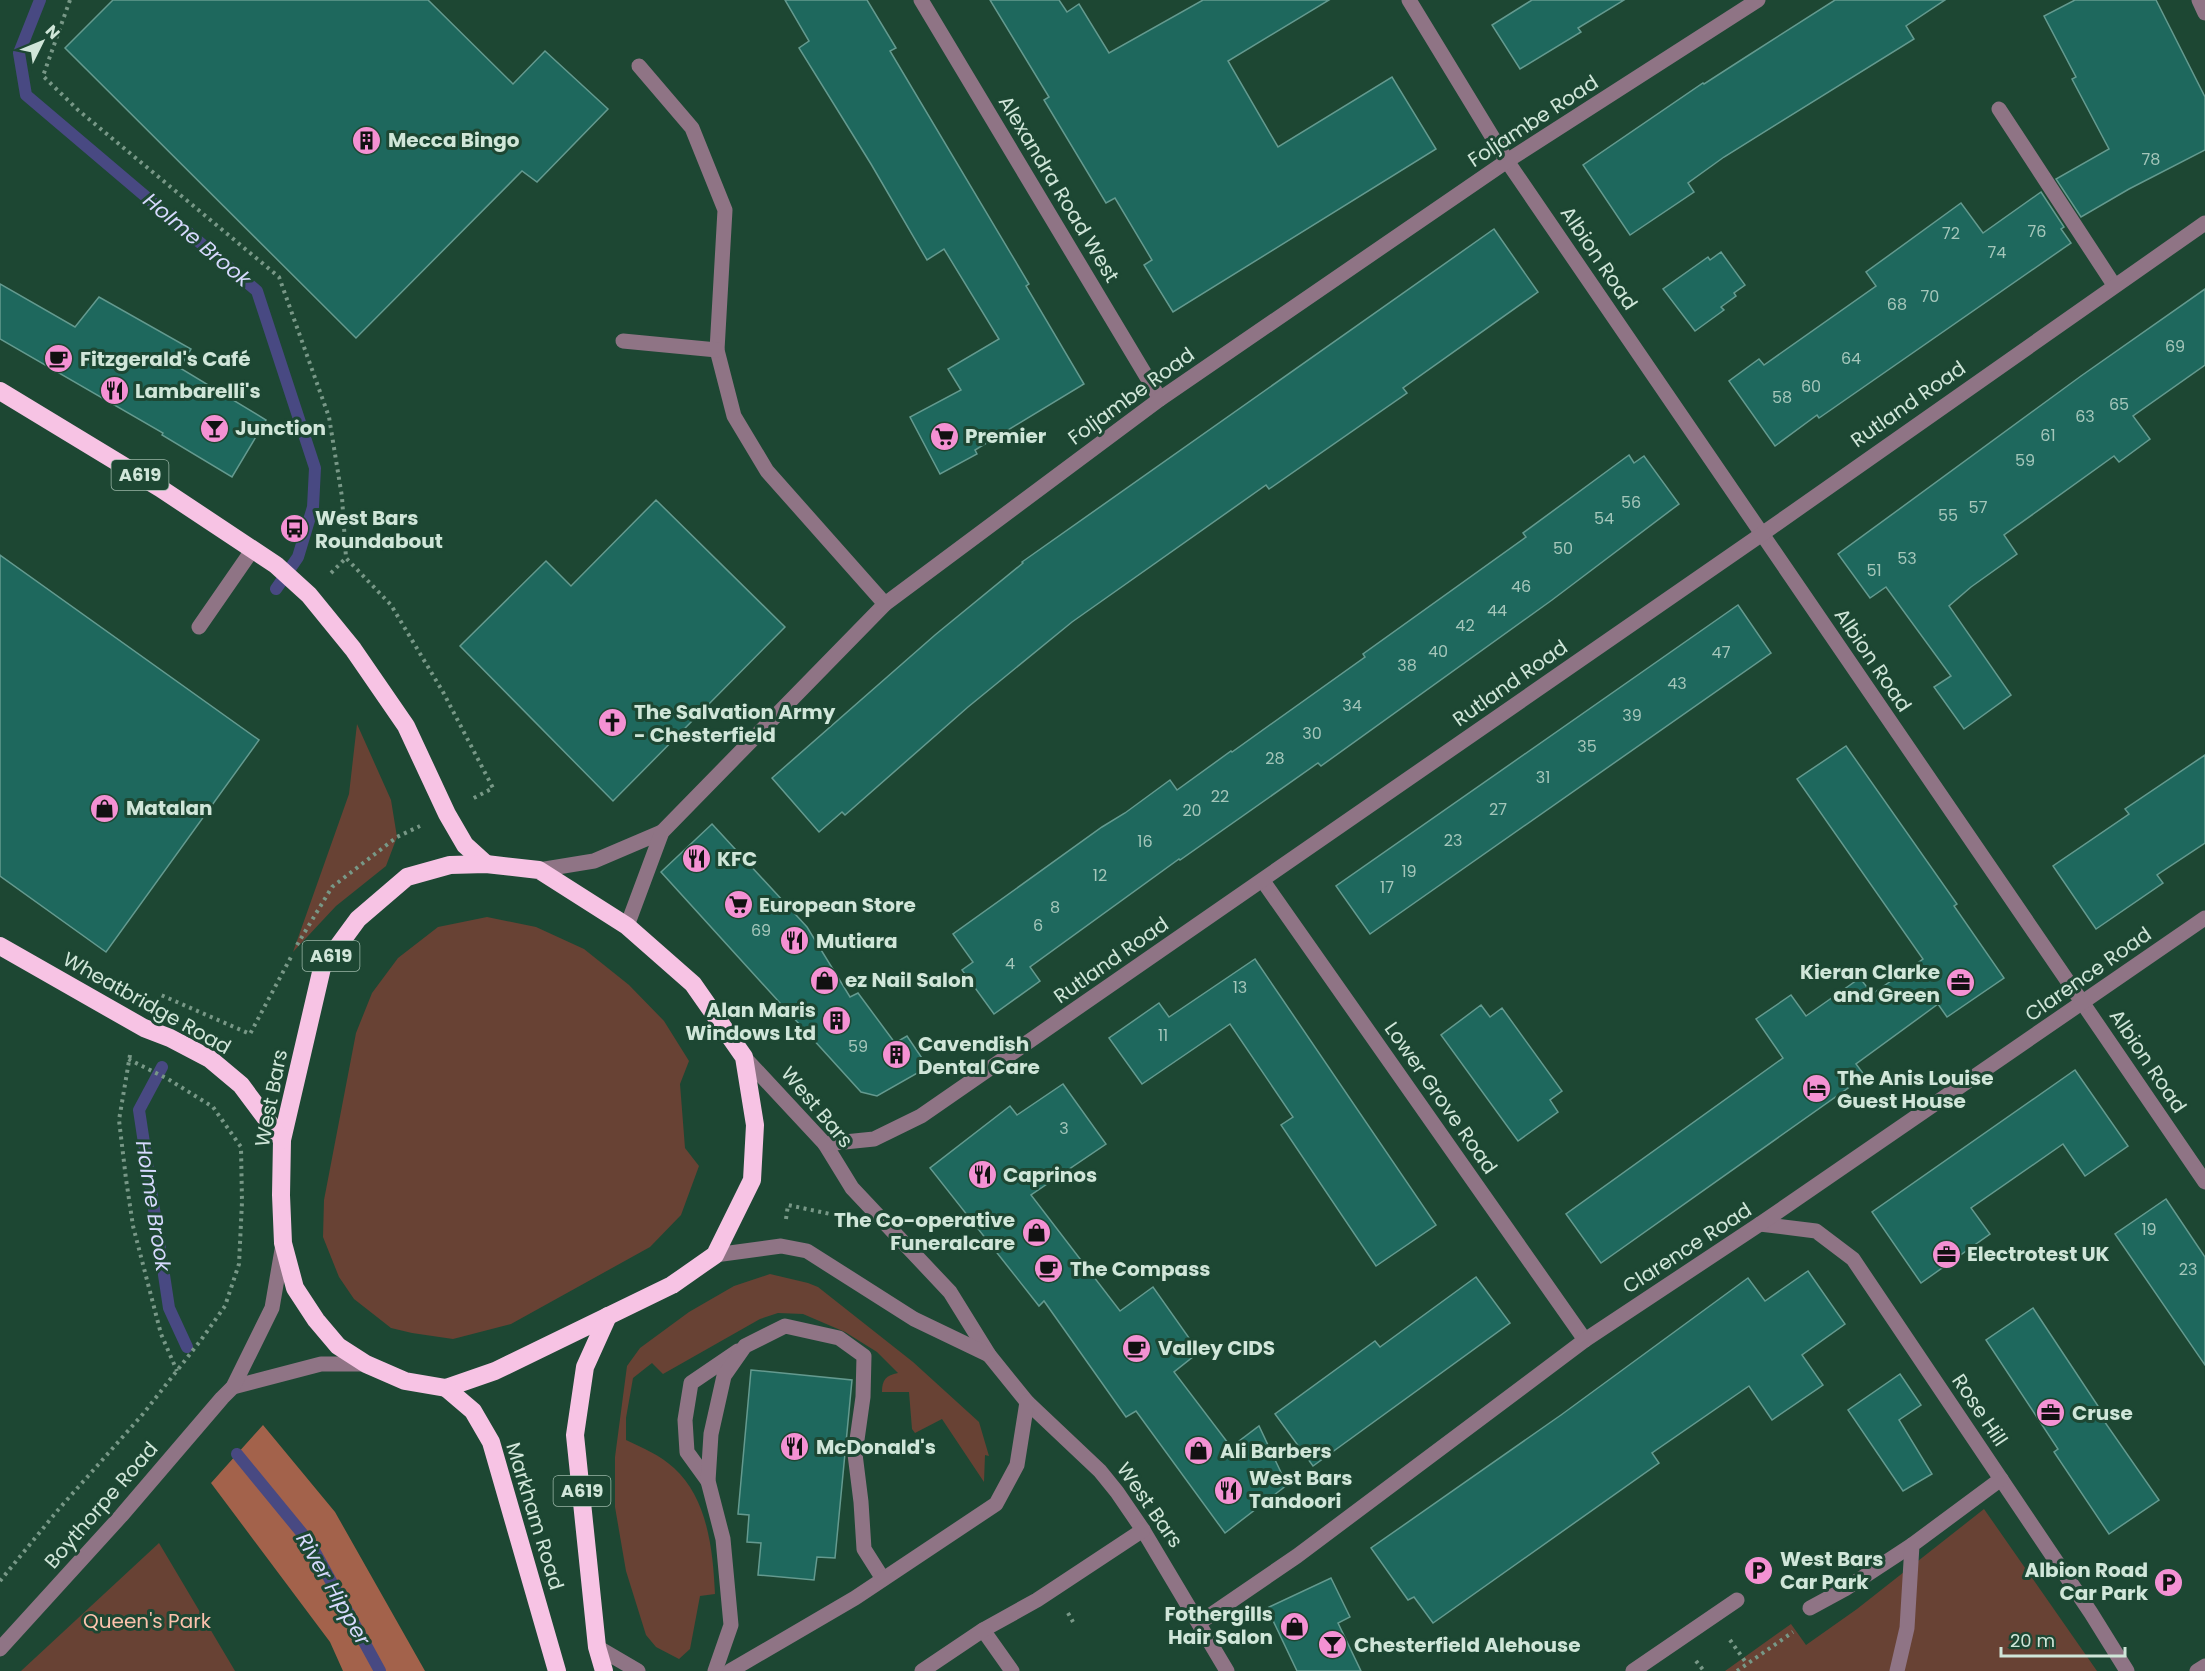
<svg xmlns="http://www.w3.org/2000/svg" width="2205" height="1671" font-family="Poppins,sans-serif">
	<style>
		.green { fill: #684234 }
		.forest { fill: #a3624b }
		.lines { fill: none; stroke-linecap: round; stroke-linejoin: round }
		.stream { stroke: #484982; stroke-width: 12 }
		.building { fill: #1e685d; stroke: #649a8f; stroke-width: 1.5 }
		.path { stroke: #789887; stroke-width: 4; stroke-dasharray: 3 4.5; stroke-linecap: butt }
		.minor { stroke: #8f7485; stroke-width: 15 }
		.highway { stroke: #f7c3e4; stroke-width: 18 }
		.labels { text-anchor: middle; stroke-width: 6; stroke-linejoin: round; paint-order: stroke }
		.number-label { font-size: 16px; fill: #a4c6ba }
		.shield { fill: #1d4733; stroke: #9ab6a7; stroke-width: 1.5 }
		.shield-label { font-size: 18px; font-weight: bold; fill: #d0e6d9 }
		.street-label { font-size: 20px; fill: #d0e6d9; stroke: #1d4733 }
		.poi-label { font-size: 20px; font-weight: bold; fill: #d0e6d9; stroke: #1d4733; text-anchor: start }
		.park-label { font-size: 20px; fill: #fcc2ad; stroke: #1d4733 }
		.water-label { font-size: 21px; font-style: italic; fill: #d6d9fd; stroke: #1d4733 }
	</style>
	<rect width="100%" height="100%" fill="#1d4733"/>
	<g class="green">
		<path d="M357,724L391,800L397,837L386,866L336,906L293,952L349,794Z"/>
		<path d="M487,917L536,927L584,949L629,985L664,1021L689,1061L680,1084L685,1148L699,1166L681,1215L650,1247L511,1324L453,1339L412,1333L391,1328L354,1299L339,1277L323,1237L324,1200L356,1033L372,993L398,958L438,927Z"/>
		<path d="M770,1274L808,1283L818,1287L913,1362L979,1422L989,1456L985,1455L984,1482L942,1419L915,1433L912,1429L909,1392H882C882,1380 886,1375 898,1373L877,1352L845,1332L803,1314L778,1313L760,1319L663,1374L652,1363L633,1378L626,1418V1440C643,1448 660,1455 674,1468C708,1499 713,1551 715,1594L700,1596L690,1649L679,1659L656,1647L646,1635L626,1571L615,1507V1457L627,1366L640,1348L689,1312L734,1286Z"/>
		<path d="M1984,1509L2097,1671H1725L1791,1624L1806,1645L1857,1609Z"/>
		<path d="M159,1543L235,1671H21Z"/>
	</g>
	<path class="forest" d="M263,1425L335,1512L425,1671H343L330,1642L211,1483Z"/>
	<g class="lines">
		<g class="stream">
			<path d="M40,0L19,53L26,95L257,291L315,468L313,507L298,557L276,589"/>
			<path d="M162,1067L139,1110L169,1308L187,1347"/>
			<path d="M237,1454L310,1543L380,1671"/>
		</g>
	</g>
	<g class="building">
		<path d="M113,0H428L513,84L545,51L608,109L537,182L522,171L356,338L65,48Z"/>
		<path d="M785,0H867L896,48L890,51L1029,284L1026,286L1084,384L975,450L977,454L940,474L910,417L961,390L948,369L999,339L944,249L927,260L871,164L799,48L809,41Z"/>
		<path d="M990,0H1059L1067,12L1079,4L1109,53L1203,0H1329L1228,61L1278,147L1392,77L1436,149L1173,312L1144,265L1152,260L1115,198L1106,203L1044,100L1049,97Z"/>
		<path d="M1532,0H1624L1578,28L1581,32L1520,69L1492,25Z"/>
		<path d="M1835,0H1945L1906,26L1914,39L1724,157L1688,183L1694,192L1630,235L1583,165L1703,83L1704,84L1749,55Z"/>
		<path d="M2075,0H2156L2205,97V150L2129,189L2081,217L2056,179L2109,149L2072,79L2076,77L2044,16Z"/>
		<path d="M2041,192L2064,227L2061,229L2071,243L1819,418L1817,415L1775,446L1729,381L1759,359L1764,365L1876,286L1866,272L1961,203L1983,233Z"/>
		<path d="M1494,229L1538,292L1403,388L1407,393L1269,489L1266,485L1072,622L968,707L845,815L842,812L819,832L772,778L935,635L1023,563L1022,562Z"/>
		<path d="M1721,252L1745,285L1734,293L1736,296L1721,307L1724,310L1695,331L1663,289L1708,257L1710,260Z"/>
		<path d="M0,284L75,327L99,297L191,349L180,368L266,420L232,477L162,435L163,433L0,339Z"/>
		<path d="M2205,289V365L2133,416L2150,439L2119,462L2114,456L2004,535L2017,554L1971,587L1949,606L2011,695L1964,729L1934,687L1951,676L1886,587L1870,598L1838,554L2081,376Z"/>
		<path d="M1629,455L1634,463L1644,456L1679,504L1552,600L1321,766L1318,763L1180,860L1179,859L1030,967L1040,981L994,1014L962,970L973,962L953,934L1102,827L1125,813L1170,780L1177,790L1231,751L1232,752L1365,657L1363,654L1526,537L1523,533Z"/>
		<path d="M656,500L785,627L613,801L460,646L546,561L571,586Z"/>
		<path d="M0,555L259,740L106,952L0,876Z"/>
		<path d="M1738,605L1771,653L1370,934L1336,886Z"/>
		<path d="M1846,746L1957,904L1954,906L2004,978L1947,1017L1938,1004L1856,1064L1865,1076L1601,1263L1566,1214L1783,1058L1756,1019L1791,995L1806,1016L1860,978L1872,994L1923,959L1797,779Z"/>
		<path d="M2205,755V843L2157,875L2163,883L2096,929L2053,866L2129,814L2125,809Z"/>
		<path d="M712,824L807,927L850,997L858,993L895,1043L907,1036L928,1067L877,1096L861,1092L661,872Z"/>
		<path d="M1255,959L1436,1225L1376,1266L1281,1125L1293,1117L1230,1024L1142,1084L1109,1038L1159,1003L1169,1017Z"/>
		<path d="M1481,1005L1490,1017L1502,1008L1562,1091L1550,1100L1558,1112L1518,1141L1441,1035Z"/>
		<path d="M2075,1070L2128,1146L2085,1176L2063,1144L1971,1208L1990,1234L1921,1283L1872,1212Z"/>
		<path d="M1063,1084L1106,1144L1031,1195L1120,1311L1153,1287L1199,1352L1174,1372L1231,1447L1259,1426L1287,1485L1225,1533L1136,1411L1126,1417L1044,1301L1039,1306L930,1168L1010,1106L1017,1115Z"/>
		<path d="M2166,1199L2205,1257V1365L2115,1234Z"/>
		<path d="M1808,1271L1845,1324L1802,1355L1823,1385L1772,1420L1749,1386L1652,1453L1659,1463L1433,1623L1414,1597L1408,1600L1371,1548L1561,1415L1748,1278L1765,1301Z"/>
		<path d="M1476,1277L1510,1323L1313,1466L1275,1414L1375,1341L1380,1347Z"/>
		<path d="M2033,1308L2098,1406L2095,1408L2159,1500L2109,1534L2054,1452L2058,1449L1986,1340Z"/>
		<path d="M751,1370L852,1380L835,1558L817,1557L814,1580L758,1575L761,1543L747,1542L749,1515L738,1514Z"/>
		<path d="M1900,1374L1921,1405L1899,1420L1932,1474L1903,1491L1848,1410Z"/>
		<path d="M1331,1578L1350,1617L1338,1623L1361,1671H1297L1267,1608Z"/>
	</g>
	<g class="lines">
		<g class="path">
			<path d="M70,0L43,76L78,110L279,277L329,417L342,497L346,558L391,605L443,692L493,788L472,799"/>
			<path d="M331,573L346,558"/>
			<path d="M297,945L332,887L397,837L420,826"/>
			<path d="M158,1001L161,995L250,1034L291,957"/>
			<path d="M130,1055L119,1120L126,1179L133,1226L161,1334L177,1371"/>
			<path d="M786,1219L788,1205L835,1215"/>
			<path d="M0,1581L58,1510L143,1414L201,1340L225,1306L239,1264L242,1202L241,1147L213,1107L168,1079L128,1059"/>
			<path d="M1068,1613L1073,1622"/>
			<path d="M1730,1640L1747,1664"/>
			<path d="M1696,1661L1704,1671"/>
			<path d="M1737,1671L1793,1632"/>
		</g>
		<g class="minor">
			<path d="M921,0L1160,399"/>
			<path d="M1409,0L1507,161L2205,1182"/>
			<path d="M2199,0L2205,13"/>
			<path d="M639,66L692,128L725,210L717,350L734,416L767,471L885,604"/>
			<path d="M1999,109L2114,285"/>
			<path d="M623,341L717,350"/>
			<path d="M199,627L253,549"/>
			<path d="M539,870L594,861L662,832"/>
			<path d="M1263,881L1585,1340"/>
			<path d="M627,926L662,832L885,604L1160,399L1507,161L1758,0"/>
			<path d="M744,1057L825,1144L852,1188L950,1292L989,1355L1027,1402L1100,1471L1117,1492L1143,1530L1227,1671"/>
			<path d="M825,1144L874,1139L921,1116L1762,534L2205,223"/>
			<path d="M1760,1224L1816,1231L1853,1259L2091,1613L2127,1671"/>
			<path d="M715,1255L781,1246L807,1251L914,1319L989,1355"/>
			<path d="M233,1387L321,1364H366"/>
			<path d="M708,1481L687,1452L685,1420L691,1383L738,1351"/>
			<path d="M1810,1608L1845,1589L1912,1545"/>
			<path d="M1199,1623L1297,1556L1585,1340L1760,1224L2205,918"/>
			<path d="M983,1630L1012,1671"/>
			<path d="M597,1647L638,1671"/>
			<path d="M0,1649L121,1516L222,1398L233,1387L272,1308L283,1244"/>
			<path d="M715,1671L731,1625L723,1539L708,1481L711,1434L724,1376L745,1346L785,1326L839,1338L864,1356L863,1397L855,1454L861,1502L864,1549L883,1579"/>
			<path d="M730,1671L855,1598L996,1504L1017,1465L1027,1402"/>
			<path d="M922,1671L983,1630L1037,1600L1143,1530"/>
			<path d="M1633,1671L1737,1600"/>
			<path d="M1897,1671L1907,1628L1912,1545L2001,1479"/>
			<path d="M2197,1671L2205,1666"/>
		</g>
		<g class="highway">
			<path d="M0,391L160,488L276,565L309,595L353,649L406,726L447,814L465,845L486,864"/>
			<path d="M486,864L539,870L627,926L693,984L744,1057L755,1125L752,1180L715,1255L672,1285L495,1371L446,1388L405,1381L366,1364L338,1346L316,1320L295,1288L283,1243L281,1195L282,1140L322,968L358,919L407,877L450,865Z"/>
			<path d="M0,946L144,1028L170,1038L210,1059L241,1085L282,1140"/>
			<path d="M446,1388L473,1411L491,1442L557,1671"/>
			<path d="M604,1671L597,1647L575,1435L585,1367L608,1316"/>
		</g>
	</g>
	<defs>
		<symbol id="building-disc" viewBox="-11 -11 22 22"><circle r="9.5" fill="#f491d3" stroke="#1d4733"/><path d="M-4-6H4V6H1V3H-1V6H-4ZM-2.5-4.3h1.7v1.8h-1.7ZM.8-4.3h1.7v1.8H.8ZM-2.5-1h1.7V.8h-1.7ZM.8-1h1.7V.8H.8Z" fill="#111"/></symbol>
		<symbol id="cafe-disc" viewBox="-11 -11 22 22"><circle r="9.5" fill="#f491d3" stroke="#1d4733"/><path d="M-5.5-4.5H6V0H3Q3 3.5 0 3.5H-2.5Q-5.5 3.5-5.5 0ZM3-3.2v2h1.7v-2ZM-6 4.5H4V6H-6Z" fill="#111"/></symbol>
		<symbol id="restaurant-disc" viewBox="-11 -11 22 22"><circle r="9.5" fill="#f491d3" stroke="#1d4733"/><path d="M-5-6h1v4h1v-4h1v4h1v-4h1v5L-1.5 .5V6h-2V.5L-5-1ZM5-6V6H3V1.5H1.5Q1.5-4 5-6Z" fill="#111"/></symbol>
		<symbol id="bar-disc" viewBox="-11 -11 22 22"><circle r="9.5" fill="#f491d3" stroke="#1d4733"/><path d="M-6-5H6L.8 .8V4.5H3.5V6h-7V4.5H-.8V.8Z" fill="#111"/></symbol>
		<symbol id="supermarket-disc" viewBox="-11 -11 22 22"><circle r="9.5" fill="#f491d3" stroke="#1d4733"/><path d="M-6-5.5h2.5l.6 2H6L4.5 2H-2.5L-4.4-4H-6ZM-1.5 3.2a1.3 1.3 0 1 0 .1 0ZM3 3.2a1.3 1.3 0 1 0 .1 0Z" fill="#111"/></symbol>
		<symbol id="bus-disc" viewBox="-11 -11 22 22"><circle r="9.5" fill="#f491d3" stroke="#1d4733"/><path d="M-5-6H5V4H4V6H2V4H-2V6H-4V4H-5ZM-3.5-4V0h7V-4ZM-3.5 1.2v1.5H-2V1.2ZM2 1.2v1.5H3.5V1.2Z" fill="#111"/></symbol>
		<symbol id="church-disc" viewBox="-11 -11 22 22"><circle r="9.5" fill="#f491d3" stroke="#1d4733"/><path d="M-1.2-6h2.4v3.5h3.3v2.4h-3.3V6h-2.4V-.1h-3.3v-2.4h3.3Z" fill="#111"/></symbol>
		<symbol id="shop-disc" viewBox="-11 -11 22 22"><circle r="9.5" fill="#f491d3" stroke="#1d4733"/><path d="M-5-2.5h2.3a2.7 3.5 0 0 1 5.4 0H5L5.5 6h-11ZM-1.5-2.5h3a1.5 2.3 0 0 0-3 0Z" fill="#111"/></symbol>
		<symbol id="office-disc" viewBox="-11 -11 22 22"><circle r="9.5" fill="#f491d3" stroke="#1d4733"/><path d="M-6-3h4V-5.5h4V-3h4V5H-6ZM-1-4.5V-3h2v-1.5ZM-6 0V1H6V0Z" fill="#111"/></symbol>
		<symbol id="hotel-disc" viewBox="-11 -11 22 22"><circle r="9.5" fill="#f491d3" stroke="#1d4733"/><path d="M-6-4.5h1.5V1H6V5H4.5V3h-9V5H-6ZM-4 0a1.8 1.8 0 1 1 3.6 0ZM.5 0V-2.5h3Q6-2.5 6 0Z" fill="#111"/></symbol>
		<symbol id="parking-disc" viewBox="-11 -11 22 22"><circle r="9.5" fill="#f491d3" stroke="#1d4733"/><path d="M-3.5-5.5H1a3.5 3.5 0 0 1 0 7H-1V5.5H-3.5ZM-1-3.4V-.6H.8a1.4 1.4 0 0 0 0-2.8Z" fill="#111"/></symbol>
	</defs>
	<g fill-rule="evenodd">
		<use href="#building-disc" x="350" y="124" width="33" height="33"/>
		<use href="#cafe-disc" x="42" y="342" width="33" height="33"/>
		<use href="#restaurant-disc" x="98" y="374" width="33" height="33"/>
		<use href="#bar-disc" x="198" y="412" width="33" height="33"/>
		<use href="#supermarket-disc" x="928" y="420" width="33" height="33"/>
		<use href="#bus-disc" x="278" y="512" width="33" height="33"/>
		<use href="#church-disc" x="596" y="706" width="33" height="33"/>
		<use href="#shop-disc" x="88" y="792" width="33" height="33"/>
		<use href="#restaurant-disc" x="680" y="842" width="33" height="33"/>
		<use href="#supermarket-disc" x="722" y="888" width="33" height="33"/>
		<use href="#restaurant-disc" x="778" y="924" width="33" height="33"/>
		<use href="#shop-disc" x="808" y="964" width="33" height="33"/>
		<use href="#office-disc" x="1944" y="966" width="33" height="33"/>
		<use href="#building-disc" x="820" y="1004" width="33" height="33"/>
		<use href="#building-disc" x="880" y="1038" width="33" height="33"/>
		<use href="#hotel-disc" x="1800" y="1072" width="33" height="33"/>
		<use href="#restaurant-disc" x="966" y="1158" width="33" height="33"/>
		<use href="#shop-disc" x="1020" y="1216" width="33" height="33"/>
		<use href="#office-disc" x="1930" y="1238" width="33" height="33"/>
		<use href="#cafe-disc" x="1032" y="1252" width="33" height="33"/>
		<use href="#cafe-disc" x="1120" y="1332" width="33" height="33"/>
		<use href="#office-disc" x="2034" y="1396" width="33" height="33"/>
		<use href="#restaurant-disc" x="778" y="1430" width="33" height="33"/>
		<use href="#shop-disc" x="1182" y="1434" width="33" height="33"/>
		<use href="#restaurant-disc" x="1212" y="1474" width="33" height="33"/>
		<use href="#parking-disc" x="1742" y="1554" width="33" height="33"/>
		<use href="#parking-disc" x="2152" y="1566" width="33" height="33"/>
		<use href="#shop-disc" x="1278" y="1610" width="33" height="33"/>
		<use href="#bar-disc" x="1316" y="1628" width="33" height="33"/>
	</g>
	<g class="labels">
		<g class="number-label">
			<text x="2151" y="165">78</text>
			<text x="2037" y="237">76</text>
			<text x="1951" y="239">72</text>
			<text x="1997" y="258">74</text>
			<text x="1930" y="302">70</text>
			<text x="1897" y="310">68</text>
			<text x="2175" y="352">69</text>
			<text x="1851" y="364">64</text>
			<text x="1811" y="392">60</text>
			<text x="1782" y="403">58</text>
			<text x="2119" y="410">65</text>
			<text x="2085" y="422">63</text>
			<text x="2048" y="441">61</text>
			<text x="2025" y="466">59</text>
			<text x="1631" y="508">56</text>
			<text x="1978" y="513">57</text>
			<text x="1948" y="521">55</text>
			<text x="1604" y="524">54</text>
			<text x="1563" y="554">50</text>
			<text x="1907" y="564">53</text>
			<text x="1874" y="576">51</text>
			<text x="1521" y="592">46</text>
			<text x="1497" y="616">44</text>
			<text x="1465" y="631">42</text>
			<text x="1438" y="657">40</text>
			<text x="1721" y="658">47</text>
			<text x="1407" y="671">38</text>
			<text x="1677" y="689">43</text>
			<text x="1352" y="711">34</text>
			<text x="1632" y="721">39</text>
			<text x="1312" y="739">30</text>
			<text x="1587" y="752">35</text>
			<text x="1275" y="764">28</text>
			<text x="1543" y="783">31</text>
			<text x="1220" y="802">22</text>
			<text x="1498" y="815">27</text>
			<text x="1192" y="816">20</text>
			<text x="1453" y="846">23</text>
			<text x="1145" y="847">16</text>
			<text x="1409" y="877">19</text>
			<text x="1100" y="881">12</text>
			<text x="1387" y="893">17</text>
			<text x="1055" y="913">8</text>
			<text x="1038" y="931">6</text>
			<text x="761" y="936">69</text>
			<text x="1010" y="969">4</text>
			<text x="1240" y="993">13</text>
			<text x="1163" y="1041">11</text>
			<text x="858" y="1052">59</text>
			<text x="1064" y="1134">3</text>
			<text x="2149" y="1235">19</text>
			<text x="2188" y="1275">23</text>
		</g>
		<g class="shield">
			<rect x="111.5" y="460" width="57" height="30" rx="4.5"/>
			<rect x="302.5" y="941" width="57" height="30" rx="4.5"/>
			<rect x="553.5" y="1476" width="57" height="30" rx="4.5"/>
		</g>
		<g class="shield-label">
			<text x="140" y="481">A619</text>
			<text x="331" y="962">A619</text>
			<text x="582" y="1497">A619</text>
		</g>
		<g class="street-label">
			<text transform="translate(1533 121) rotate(-33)" y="7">Foljambe Road</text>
			<text transform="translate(1059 189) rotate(59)" y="7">Alexandra Road West</text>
			<text transform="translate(1599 258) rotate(56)" y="7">Albion Road</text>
			<text transform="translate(1131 396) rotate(-36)" y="7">Foljambe Road</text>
			<text transform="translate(1908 404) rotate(-35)" y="7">Rutland Road</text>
			<text transform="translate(1873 660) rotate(56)" y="7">Albion Road</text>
			<text transform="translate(1510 683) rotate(-35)" y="7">Rutland Road</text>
			<text transform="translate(1111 960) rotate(-35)" y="7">Rutland Road</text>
			<text transform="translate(2088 974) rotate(-35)" y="7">Clarence Road</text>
			<text transform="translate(147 1003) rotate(29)" y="7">Wheatbridge Road</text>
			<text transform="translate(2148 1061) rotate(56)" y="7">Albion Road</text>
			<text transform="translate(271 1098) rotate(-79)" y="7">West Bars</text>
			<text transform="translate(1441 1098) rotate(55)" y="7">Lower Grove Road</text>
			<text transform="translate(817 1107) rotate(50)" y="7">West Bars</text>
			<text transform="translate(1687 1248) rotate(-33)" y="7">Clarence Road</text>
			<text transform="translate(1980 1410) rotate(56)" y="7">Rose Hill</text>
			<text transform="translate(101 1505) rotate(-49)" y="7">Boythorpe Road</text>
			<text transform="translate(1150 1505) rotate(55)" y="7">West Bars</text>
			<text transform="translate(535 1516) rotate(73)" y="7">Markham Road</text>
		</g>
		<g class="poi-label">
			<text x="388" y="147">Mecca Bingo</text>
			<text x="80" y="366">Fitzgerald's Café</text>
			<text x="135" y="398">Lambarelli's</text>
			<text x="235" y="435">Junction</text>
			<text x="965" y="443">Premier</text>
			<text x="315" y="525">West Bars<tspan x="315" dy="23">Roundabout</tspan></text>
			<text x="634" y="719">The Salvation Army<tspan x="634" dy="23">- Chesterfield</tspan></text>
			<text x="126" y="815">Matalan</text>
			<text x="717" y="866">KFC</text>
			<text x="759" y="912">European Store</text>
			<text x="816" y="948">Mutiara</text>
			<text x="1940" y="979" text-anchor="end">Kieran Clarke<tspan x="1940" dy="23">and Green</tspan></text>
			<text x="845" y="987">ez Nail Salon</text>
			<text x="816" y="1017" text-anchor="end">Alan Maris<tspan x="816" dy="23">Windows Ltd</tspan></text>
			<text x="918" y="1051">Cavendish<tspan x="918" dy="23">Dental Care</tspan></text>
			<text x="1837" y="1085">The Anis Louise<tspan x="1837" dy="23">Guest House</tspan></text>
			<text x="1003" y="1182">Caprinos</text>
			<text x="1015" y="1227" text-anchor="end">The Co-operative<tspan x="1015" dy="23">Funeralcare</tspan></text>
			<text x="1967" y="1261">Electrotest UK</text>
			<text x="1070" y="1276">The Compass</text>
			<text x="1158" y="1355">Valley CIDS</text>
			<text x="2072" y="1420">Cruse</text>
			<text x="816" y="1454">McDonald's</text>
			<text x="1220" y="1458">Ali Barbers</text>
			<text x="1249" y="1485">West Bars<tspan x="1249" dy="23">Tandoori</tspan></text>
			<text x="1780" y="1566">West Bars<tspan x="1780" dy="23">Car Park</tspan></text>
			<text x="2148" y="1577" text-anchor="end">Albion Road<tspan x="2148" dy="23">Car Park</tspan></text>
			<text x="1273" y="1621" text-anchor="end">Fothergills<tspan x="1273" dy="23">Hair Salon</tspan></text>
			<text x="1354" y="1652">Chesterfield Alehouse</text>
		</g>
		<g class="park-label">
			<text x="147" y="1628">Queen's Park</text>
		</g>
		<g class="water-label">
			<text transform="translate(197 240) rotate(40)" y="7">Holme Brook</text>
			<text transform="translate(153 1206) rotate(81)" y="7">Holme Brook</text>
			<text transform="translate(333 1589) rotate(60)" y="7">River Hipper</text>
		</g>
	</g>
	<g transform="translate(42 42) rotate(47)" stroke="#1d4733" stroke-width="4.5" paint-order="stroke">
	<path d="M0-4.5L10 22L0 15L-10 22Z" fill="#d0e6d9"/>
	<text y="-9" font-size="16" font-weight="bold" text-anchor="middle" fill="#d0e6d9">N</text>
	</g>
	<path d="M2001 1647v9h124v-9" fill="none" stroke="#d0e6d9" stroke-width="3"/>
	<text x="2010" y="1647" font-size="18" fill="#d0e6d9" stroke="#1d4733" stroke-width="4.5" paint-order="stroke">20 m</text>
</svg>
